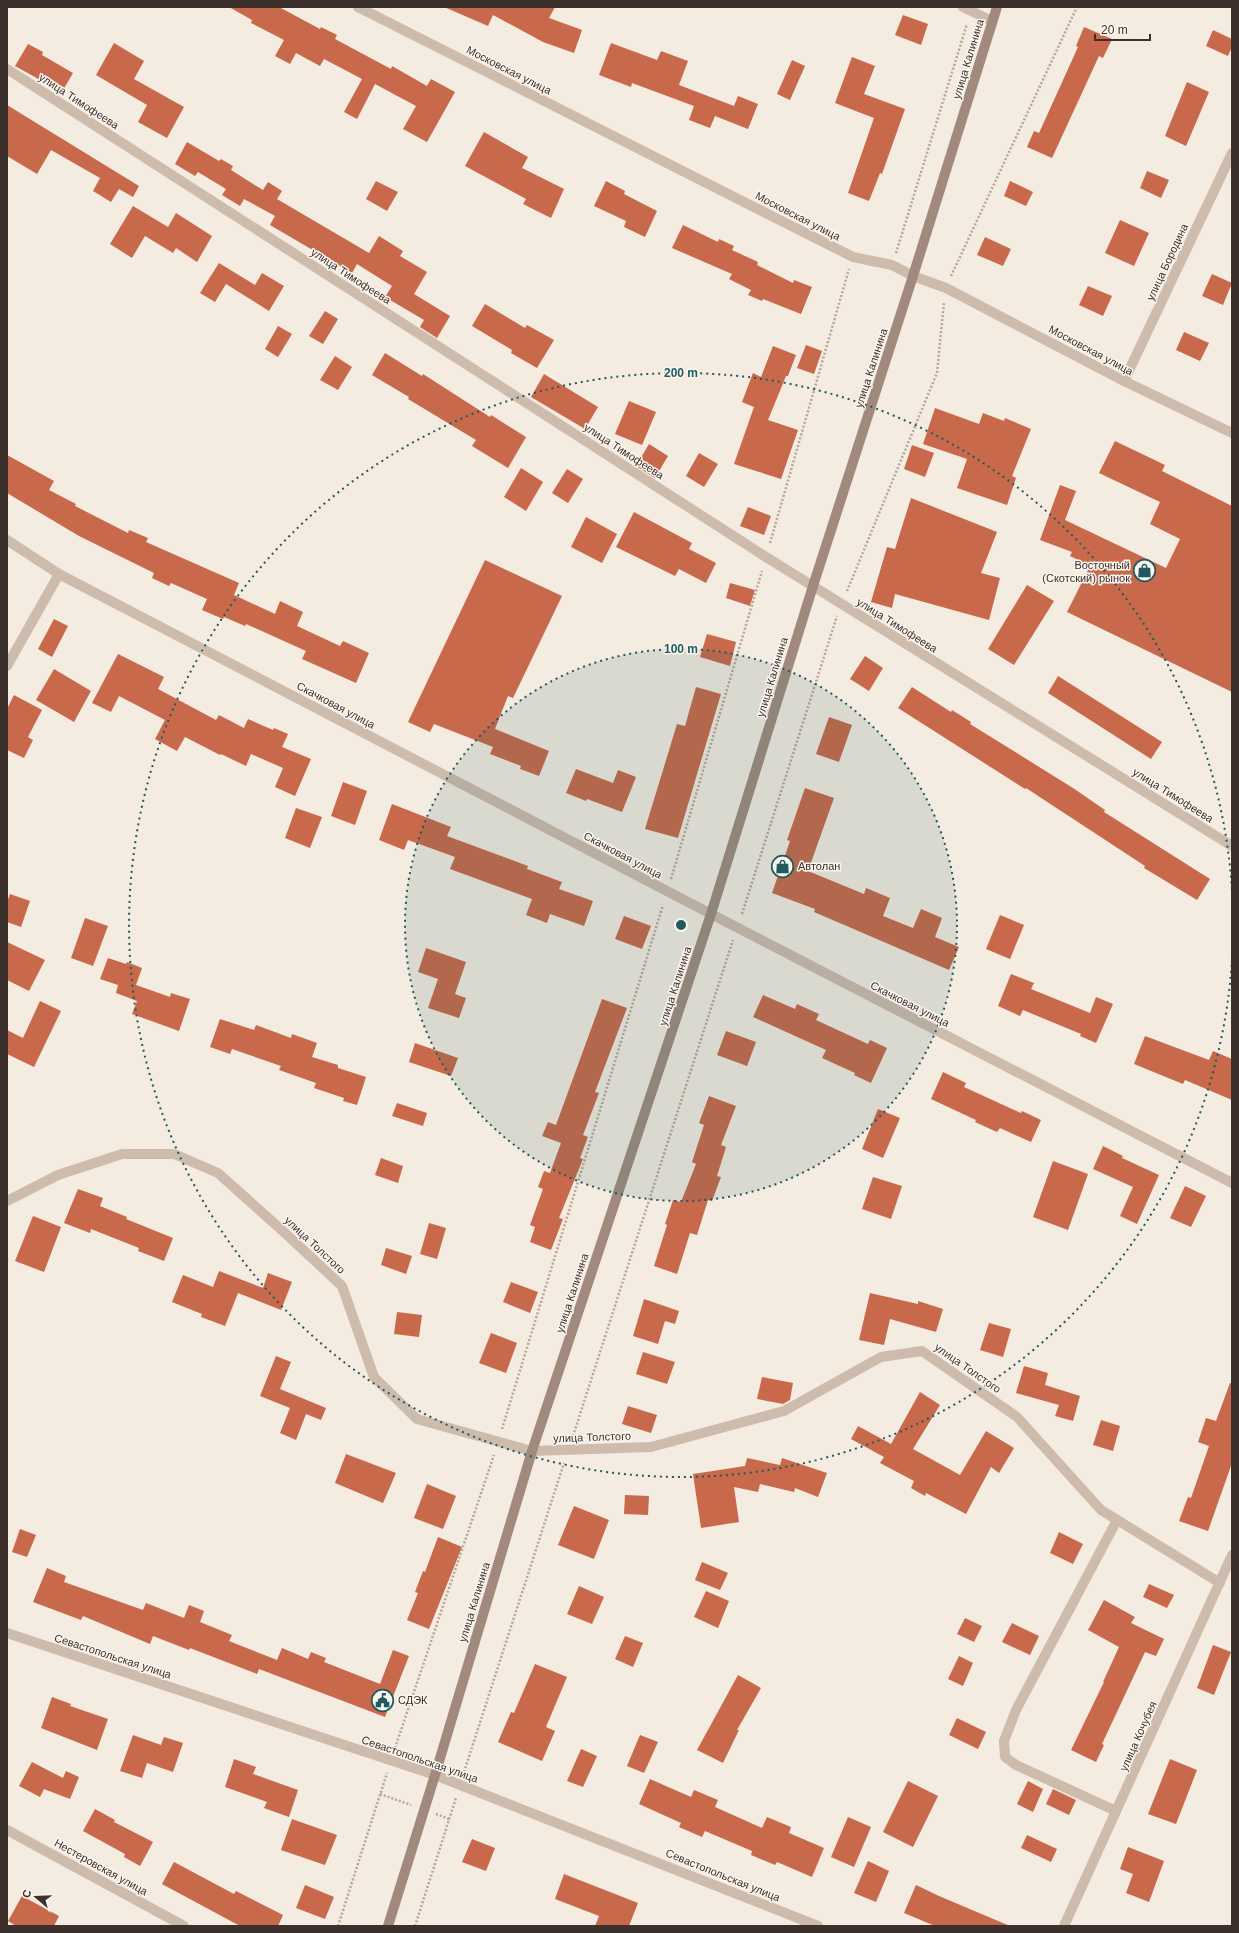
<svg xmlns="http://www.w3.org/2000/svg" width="1239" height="1933" font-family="Helvetica,sans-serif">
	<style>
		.building { fill: #c8694b }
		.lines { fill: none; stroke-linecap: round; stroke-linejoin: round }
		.path { stroke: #b9a596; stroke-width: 2.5; stroke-dasharray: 2 2; stroke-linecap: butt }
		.service { stroke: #cdbbac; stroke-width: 10 }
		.minor { stroke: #cdbbac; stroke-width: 10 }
		.secondary { stroke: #a18a7d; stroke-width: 10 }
		.ring { fill: none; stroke: #1f5a5e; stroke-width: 2; stroke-dasharray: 2 4 }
		.labels { text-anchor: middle; stroke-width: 3; stroke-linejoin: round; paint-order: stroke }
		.street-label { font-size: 11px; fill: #3b302b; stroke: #fbf5ee }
		.poi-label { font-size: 11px; fill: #3b302b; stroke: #fbf5ee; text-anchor: start }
		.centre { fill: #1f5a5e; stroke: #fbf5ee; stroke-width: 2 }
		.ring-label { font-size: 12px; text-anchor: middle; font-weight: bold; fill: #1f5a5e; stroke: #fbf5ee; stroke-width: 3; stroke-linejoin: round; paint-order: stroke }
	</style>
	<rect width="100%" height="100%" fill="#f4ebe1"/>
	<g class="building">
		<path d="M229,7H279L320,29L321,27L337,35L335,39L391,69L392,66L427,86L431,79L455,92L427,142L403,129L416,106L375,84L357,119L344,112L362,79L324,59L320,66L296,53L290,64L275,56L284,40L251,23L252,20Z"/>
		<path d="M444,7H555L549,18L582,30L574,53L543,42L493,15L488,26Z"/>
		<path d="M903,15L928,24L921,45L895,35Z"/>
		<path d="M1084,27L1112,39L1103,58L1099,56L1052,158L1027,147L1034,131L1039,133L1078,47L1076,46Z"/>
		<path d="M1213,30L1232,39V47L1228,56L1206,46Z"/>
		<path d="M114,43L144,61L134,79L184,107L167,138L138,122L147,105L96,75Z"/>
		<path d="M611,43L657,60L661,51L688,61L679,85L734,106L738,96L758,104L748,129L715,116L710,128L689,120L694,106L632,83L631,87L599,75Z"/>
		<path d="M28,44L43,52L42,55L73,73L62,92L15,66Z"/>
		<path d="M852,57L875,66L864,94L905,109L882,174L880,173L869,201L848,193L874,118L835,103Z"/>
		<path d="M792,60L805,66L790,100L777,94Z"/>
		<path d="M1187,82L1209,92L1186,146L1165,136Z"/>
		<path d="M7,105L139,186L133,197L119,189L111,202L93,191L100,178L51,150L37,174L7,156Z"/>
		<path d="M484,132L528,157L522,168L564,189L551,218L523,204L526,199L465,166Z"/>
		<path d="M187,142L219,161L221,159L233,166L231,170L263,190L268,182L282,191L277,199L369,253L379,236L403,251L400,256L427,272L414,294L450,316L437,338L420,327L424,320L385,297L392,286L357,264L352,273L270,225L275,216L244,199L240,206L222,195L226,189L198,172L195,176L175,164Z"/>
		<path d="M1147,171L1169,180L1161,198L1140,188Z"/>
		<path d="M376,181L398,192L387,211L366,199Z"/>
		<path d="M606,181L625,191L624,194L657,211L645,237L624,227L626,221L594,206Z"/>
		<path d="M1010,181L1033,192L1026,206L1004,196Z"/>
		<path d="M133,206L168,227L176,213L212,236L197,262L176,248L173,253L145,236L132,258L110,244Z"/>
		<path d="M1120,220L1149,233L1134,266L1105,253Z"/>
		<path d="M683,225L718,242L719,239L734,246L732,250L758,262L757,265L793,283L794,280L812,287L801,314L763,299L762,301L748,295L751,290L729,279L732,274L672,248Z"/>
		<path d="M985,237L1011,249L1003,266L977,255Z"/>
		<path d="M219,263L255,285L262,273L284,286L269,311L226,284L215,302L200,293Z"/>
		<path d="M1212,274L1232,283L1223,305L1202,296Z"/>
		<path d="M1088,286L1112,296L1103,316L1079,305Z"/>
		<path d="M485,304L525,328L527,325L554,340L537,368L511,353L512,350L472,326Z"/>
		<path d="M325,311L338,319L323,344L309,336Z"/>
		<path d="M278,326L292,334L278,357L265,349Z"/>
		<path d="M1184,332L1209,343L1200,361L1176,350Z"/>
		<path d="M806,345L822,351L814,374L797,368Z"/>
		<path d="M773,346L796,355L788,376H786L768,420L798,430L781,479L734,464L754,407L742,402L753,373L761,377Z"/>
		<path d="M385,353L422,376L423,374L490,417L491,415L526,437L508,468L472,446L476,440L408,399L409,397L372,375Z"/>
		<path d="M335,356L352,367L338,390L320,380Z"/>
		<path d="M544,374L598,407L585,429L531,397Z"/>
		<path d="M629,401L656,412L642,445L615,434Z"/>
		<path d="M935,408L979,424L983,413L1004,421L1005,418L1031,429L1012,476L1016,478L1007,505L957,488L967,459L923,444Z"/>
		<path d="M1115,441L1165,465L1162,471L1232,506V692L1067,612L1090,566L1070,556L1072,552L1040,540L1060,485L1076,491L1065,520L1166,568L1180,539L1150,524L1160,502L1099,473Z"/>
		<path d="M649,444L668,456L655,478L636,466Z"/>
		<path d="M912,445L934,453L925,477L904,469Z"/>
		<path d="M699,453L718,464L704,487L686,476Z"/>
		<path d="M7,455L54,481L49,490L76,504L75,506L128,533L129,530L148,538L146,542L239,583L234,595L275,614L280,601L303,612L297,626L340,646L343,641L369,653L356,683L302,659L306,651L246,624L245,626L224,617L223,619L202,610L207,599L171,583L169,586L152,578L154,573L79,536L7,493Z"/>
		<path d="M521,468L543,482L526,511L504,497Z"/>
		<path d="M567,469L583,479L568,503L552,493Z"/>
		<path d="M911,498L997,532L981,573L1000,578L989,620L895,594L892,608L871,602L887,547L895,549Z"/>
		<path d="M748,507L771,516L764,535L740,526Z"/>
		<path d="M634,512L692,543L689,549L716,563L706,583L679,569L675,576L616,547Z"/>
		<path d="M586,517L617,534L602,563L571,547Z"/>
		<path d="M485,560L562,596L513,698L508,696L495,729L549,751L539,776L520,769L521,766L490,754L493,747L434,724L430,732L408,722Z"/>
		<path d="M730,583L755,590L750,606L726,598Z"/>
		<path d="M1027,585L1054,601L1014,665L988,649Z"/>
		<path d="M54,619L68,626L52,657L38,649Z"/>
		<path d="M707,634L736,642L730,666L700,657Z"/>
		<path d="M118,654L164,677L158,689L216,720L219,715L244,728L248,719L273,730L274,728L288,734L282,747L311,759L295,796L275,787L283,768L251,754L246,766L221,754L220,755L185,737L177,751L155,739L165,720L119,696L111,712L92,703Z"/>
		<path d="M865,656L883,668L869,691L850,679Z"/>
		<path d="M54,669L91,691L74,722L36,700Z"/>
		<path d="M1058,676L1162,742L1151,759L1048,693Z"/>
		<path d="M696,687L721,694L678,838L645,829L677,724L685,726Z"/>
		<path d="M912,687L951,712L952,710L971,722L970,724L1073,788L1105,810L1104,812L1210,879L1197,900L1144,868L1145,866L1026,788L1025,789L898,708Z"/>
		<path d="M14,695L42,710L28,737L33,740L24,758L7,750V709Z"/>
		<path d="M829,717L852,725L839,762L816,754Z"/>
		<path d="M576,769L613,783L618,770L636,777L622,812L587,799L586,801L566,793Z"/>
		<path d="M343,782L367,791L355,825L331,816Z"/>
		<path d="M805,788L834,798L808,871L864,894L866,888L890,898L883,916L913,928L921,909L942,918L935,937L959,947L949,970L814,912L815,909L772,893L790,841L787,840Z"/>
		<path d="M392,804L451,827L447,836L528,866L527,869L562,882L559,889L593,901L584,926L550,914L547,923L526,915L532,899L450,869L455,857L408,840L404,850L379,840Z"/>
		<path d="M296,808L322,817L310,848L285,838Z"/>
		<path d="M10,894L30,901L21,927L7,922V902Z"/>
		<path d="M1000,915L1024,925L1010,959L986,949Z"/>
		<path d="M624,916L651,926L642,949L615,939Z"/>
		<path d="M85,918L108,926L93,966L71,958Z"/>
		<path d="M7,942L45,960L29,991L7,980Z"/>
		<path d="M426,948L466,962L455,994L466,998L459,1018L428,1008L438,979L418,972Z"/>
		<path d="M108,958L126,964L127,962L142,968L136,985L170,997L171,993L190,999L179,1031L132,1014L137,1001L116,993L118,985L100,979Z"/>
		<path d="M1011,974L1034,983L1031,989L1090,1013L1096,997L1113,1004L1096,1043L1080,1036L1081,1034L1023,1010L1020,1016L998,1006Z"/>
		<path d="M763,995L795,1009L797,1004L819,1014L816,1020L868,1044L870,1040L887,1048L871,1083L854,1075L855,1073L822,1058L826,1050L753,1017Z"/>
		<path d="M602,999L627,1008L595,1092L599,1093L583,1135L588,1137L580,1158L583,1159L559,1218L563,1219L551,1250L530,1242L535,1227L530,1225L543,1189L538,1187L544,1171L550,1173L561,1143L542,1136L548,1122L556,1125Z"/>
		<path d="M40,1001L61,1011L34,1067L7,1054V1030L23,1038Z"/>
		<path d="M220,1019L254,1030L256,1025L291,1038L292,1034L317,1043L312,1057L338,1065V1068L366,1077L357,1105L343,1101L344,1098L314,1088L316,1083L279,1070L281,1066L232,1049L230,1054L210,1047Z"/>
		<path d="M726,1031L756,1042L747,1066L717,1055Z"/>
		<path d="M1145,1036L1209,1060L1213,1051L1232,1059V1100L1185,1080L1183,1084L1134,1064Z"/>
		<path d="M415,1043L458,1058L451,1076L409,1062Z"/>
		<path d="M943,1072L966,1083L964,1087L1021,1113L1022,1111L1041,1120L1031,1142L1000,1128L997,1132L975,1122L976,1120L931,1099Z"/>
		<path d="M709,1096L736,1106L721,1145L726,1147L717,1176L721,1177L712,1201L708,1200L697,1235L690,1233L677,1274L654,1266L667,1225L665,1224L673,1200L681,1202L696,1164L692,1162L704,1125L699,1123Z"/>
		<path d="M397,1103L427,1113L423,1126L392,1116Z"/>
		<path d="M878,1109L900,1118L883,1158L862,1149Z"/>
		<path d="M1103,1146L1123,1156L1122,1158L1159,1175L1137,1224L1120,1216L1133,1187L1093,1169Z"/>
		<path d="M381,1158L403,1166L398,1183L375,1175Z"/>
		<path d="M1053,1161L1088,1174L1068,1230L1033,1217Z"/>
		<path d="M873,1177L902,1186L891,1219L862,1209Z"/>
		<path d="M1185,1186L1206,1196L1191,1227L1170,1218Z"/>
		<path d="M78,1189L103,1198L100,1206L127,1217L126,1219L173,1238L164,1261L138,1251L139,1248L91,1229L90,1233L64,1223Z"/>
		<path d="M33,1216L61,1227L44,1272L15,1261Z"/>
		<path d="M429,1223L446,1228L437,1259L420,1254Z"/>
		<path d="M386,1248L412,1256L406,1274L381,1265Z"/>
		<path d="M219,1271L263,1288L268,1273L292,1282L281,1310L238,1293L225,1326L201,1317L202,1314L172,1302L183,1275L213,1287Z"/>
		<path d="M511,1282L538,1292L530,1313L503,1302Z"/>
		<path d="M870,1293L918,1304V1301L943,1309L936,1332L890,1319L884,1345L859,1340Z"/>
		<path d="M644,1299L679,1311L675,1324L665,1321L658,1344L633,1336Z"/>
		<path d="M397,1312L422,1315L419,1337L394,1334Z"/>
		<path d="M989,1323L1011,1329L1003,1357L980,1350Z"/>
		<path d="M491,1333L517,1343L506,1373L479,1363Z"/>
		<path d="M643,1352L675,1362L667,1384L636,1374Z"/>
		<path d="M276,1356L291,1362L280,1389L326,1408L321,1420L306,1414L296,1440L280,1433L290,1408L260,1396Z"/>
		<path d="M1024,1366L1048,1373L1045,1385L1080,1396L1073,1421L1055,1416L1059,1405L1016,1393Z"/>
		<path d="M762,1377L793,1383L790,1400L783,1404L757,1399Z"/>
		<path d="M1230,1383H1232V1463L1208,1531L1179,1521L1188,1497L1191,1498L1209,1446L1198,1442L1206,1418L1216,1421Z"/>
		<path d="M920,1392L940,1405L913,1449L960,1475L986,1431L1014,1448L999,1473L991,1467L966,1514L926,1493L925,1496L911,1488L914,1481L880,1463L884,1457L851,1439L858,1426L891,1444Z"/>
		<path d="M628,1406L657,1415L651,1433L622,1424Z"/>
		<path d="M1101,1420L1120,1426L1113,1451L1093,1445Z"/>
		<path d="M346,1454L396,1473L383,1503L335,1483Z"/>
		<path d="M747,1458L780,1465L782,1458L827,1473L818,1497L795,1488L794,1492L760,1484L758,1492L734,1487L739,1522L701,1528L693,1474L745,1466Z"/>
		<path d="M427,1484L456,1496L443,1529L414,1518Z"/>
		<path d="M625,1495L649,1496L648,1515L624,1514Z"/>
		<path d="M574,1506L609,1520L594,1559L558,1545Z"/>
		<path d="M20,1529L36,1535L27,1557L12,1552Z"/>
		<path d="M1059,1532L1083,1544L1073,1564L1050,1553Z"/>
		<path d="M438,1537L462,1547L429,1629L407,1620L418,1593L415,1592L423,1571L425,1572Z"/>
		<path d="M702,1562L728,1573L720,1590L695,1580Z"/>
		<path d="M47,1568L66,1576L64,1582L143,1610L146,1603L184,1618L189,1605L204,1611L200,1622L232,1635L229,1641L277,1660L282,1648L308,1659L311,1652L326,1658L324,1662L380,1684L393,1650L409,1656L385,1717L259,1669L257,1674L190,1648L189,1650L153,1636L150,1644L83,1616L81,1620L33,1602Z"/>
		<path d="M1149,1584L1174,1595L1167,1608L1143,1597Z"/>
		<path d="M579,1586L604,1597L592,1624L567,1614Z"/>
		<path d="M706,1591L729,1601L718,1628L694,1617Z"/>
		<path d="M1104,1600L1135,1617L1131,1623L1164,1639L1156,1656L1145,1652L1102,1744L1104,1745L1096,1762L1071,1750L1104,1682H1103L1119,1647L1088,1630Z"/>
		<path d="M965,1618L982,1626L974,1642L957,1634Z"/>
		<path d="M1012,1623L1039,1636L1030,1655L1002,1642Z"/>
		<path d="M625,1636L643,1643L633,1667L615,1659Z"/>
		<path d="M1213,1645L1231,1652L1214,1695L1197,1688Z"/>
		<path d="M959,1656L973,1663L963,1686L948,1679Z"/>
		<path d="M535,1664L567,1677L546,1727L555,1731L542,1761L498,1742L511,1712L514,1713Z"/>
		<path d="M738,1675L761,1688L737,1730H739L723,1763L697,1750Z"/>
		<path d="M52,1697L71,1704L70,1706L108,1719L97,1750L41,1728Z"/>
		<path d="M957,1718L986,1732L978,1749L949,1735Z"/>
		<path d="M133,1735L161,1745L164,1737L183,1743L173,1772L147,1763L142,1778L120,1771Z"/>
		<path d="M640,1735L658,1742L644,1773L627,1766Z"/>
		<path d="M581,1749L597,1756L583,1787L567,1781Z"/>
		<path d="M234,1759L256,1767L253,1774L298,1790L289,1817L264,1808L267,1802L225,1787Z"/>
		<path d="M1170,1759L1197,1770L1176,1824L1148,1814Z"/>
		<path d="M32,1762L63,1778L66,1771L79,1777L70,1799L44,1789L40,1797L19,1786Z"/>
		<path d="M650,1779L691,1797L694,1790L718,1800L715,1807L762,1828L767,1817L791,1827L789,1833L824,1848L812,1877L777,1862L775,1865L751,1855L752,1851L705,1831L702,1837L679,1827L681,1823L639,1804Z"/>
		<path d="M908,1781L938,1796L913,1847L883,1832Z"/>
		<path d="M1028,1781L1043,1789L1033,1812L1017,1804Z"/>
		<path d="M1053,1789L1076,1800L1069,1815L1046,1804Z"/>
		<path d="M95,1809L115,1820L114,1822L153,1842L140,1866L124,1857L125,1854L83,1831Z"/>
		<path d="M848,1817L871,1827L854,1867L831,1857Z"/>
		<path d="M292,1819L337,1835L325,1865L281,1850Z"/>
		<path d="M1027,1835L1057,1849L1051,1862L1021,1848Z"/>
		<path d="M472,1839L495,1848L486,1871L462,1862Z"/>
		<path d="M1128,1847L1164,1861L1149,1902L1126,1893L1133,1874L1120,1869Z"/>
		<path d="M868,1861L889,1871L876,1902L854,1893Z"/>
		<path d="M174,1862L234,1894L236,1891L283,1915L278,1926H240L162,1884Z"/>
		<path d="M564,1874L638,1903L629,1926H595L599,1916L555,1899Z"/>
		<path d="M305,1885L334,1897L325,1919L296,1908Z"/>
		<path d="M916,1885L939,1896L1010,1926H935L904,1913Z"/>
		<path d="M22,1896L59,1916L54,1926H16L8,1921Z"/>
	</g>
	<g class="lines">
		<g class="path">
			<path d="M896,253L967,24"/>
			<path d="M951,276L1077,7"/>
			<path d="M770,543L849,269"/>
			<path d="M847,591L937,373L944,302"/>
			<path d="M671,879L762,571"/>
			<path d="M742,914L837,616"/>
			<path d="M502,1429L663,905"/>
			<path d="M573,1436L733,940"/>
			<path d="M395,1748L494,1455"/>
			<path d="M464,1772L564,1463"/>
			<path d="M380,1794L411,1805"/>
			<path d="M436,1814L449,1819"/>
			<path d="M338,1926L387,1773"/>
			<path d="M415,1926L456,1798"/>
		</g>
		<path class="service" d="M1116,1811L1016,1765L1005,1757L1004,1741L1016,1710L1117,1520"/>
		<g class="minor">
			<path d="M358,7L853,257L892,265L913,276L946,288L1124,381L1232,433"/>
			<path d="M963,7L992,21"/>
			<path d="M7,69L766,557L1232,846"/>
			<path d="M1124,381L1232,153"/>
			<path d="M7,540L59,574L711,914L1232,1183"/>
			<path d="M7,666L59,574"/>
			<path d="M7,1201L58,1175L122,1154H174L218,1173L285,1233L342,1286L374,1377L417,1419L532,1451L651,1447L784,1411L881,1357L922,1351L1017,1417L1101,1510L1220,1583"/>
			<path d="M7,1633L435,1775L818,1926"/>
			<path d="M7,1830L184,1926"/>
			<path d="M1064,1926L1232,1555"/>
		</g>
		<path class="secondary" d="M388,1926L435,1775L532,1451L711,914L813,586L913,276L997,7"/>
	</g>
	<circle cx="681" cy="925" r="276" fill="#1f5a5e" fill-opacity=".12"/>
	<g class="ring">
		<circle cx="681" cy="925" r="276"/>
		<path d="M1232 959A552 552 0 1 1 1232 891"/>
	</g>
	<defs>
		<symbol id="shop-ring" viewBox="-11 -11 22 22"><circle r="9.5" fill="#fbf5ee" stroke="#1f5a5e" stroke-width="1.5"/><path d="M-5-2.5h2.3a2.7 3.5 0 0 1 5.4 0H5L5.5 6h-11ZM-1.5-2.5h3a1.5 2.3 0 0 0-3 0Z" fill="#1f5a5e"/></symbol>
		<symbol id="civic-ring" viewBox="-11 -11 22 22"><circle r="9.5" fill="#fbf5ee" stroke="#1f5a5e" stroke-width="1.5"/><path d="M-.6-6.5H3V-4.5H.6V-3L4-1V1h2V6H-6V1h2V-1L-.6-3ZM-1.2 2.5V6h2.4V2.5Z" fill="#1f5a5e"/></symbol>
	</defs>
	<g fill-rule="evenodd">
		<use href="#shop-ring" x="1132" y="558" width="25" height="25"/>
		<use href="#shop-ring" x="770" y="854" width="25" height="25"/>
		<use href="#civic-ring" x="370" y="1688" width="25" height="25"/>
	</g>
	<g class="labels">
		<g class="street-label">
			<text transform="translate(968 59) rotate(-73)" y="4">улица Калинина</text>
			<text transform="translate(509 70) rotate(27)" y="4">Московская улица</text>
			<text transform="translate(79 101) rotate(33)" y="4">улица Тимофеева</text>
			<text transform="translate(798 216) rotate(27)" y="4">Московская улица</text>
			<text transform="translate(1167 262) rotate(-65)" y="4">улица Бородина</text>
			<text transform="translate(351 276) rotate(33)" y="4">улица Тимофеева</text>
			<text transform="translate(1091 350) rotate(28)" y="4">Московская улица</text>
			<text transform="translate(871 368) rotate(-72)" y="4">улица Калинина</text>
			<text transform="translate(624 451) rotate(33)" y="4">улица Тимофеева</text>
			<text transform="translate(897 625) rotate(32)" y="4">улица Тимофеева</text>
			<text transform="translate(772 677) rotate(-73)" y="4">улица Калинина</text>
			<text transform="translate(336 705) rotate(28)" y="4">Скачковая улица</text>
			<text transform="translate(1173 795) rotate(32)" y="4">улица Тимофеева</text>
			<text transform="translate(623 855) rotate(28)" y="4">Скачковая улица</text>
			<text transform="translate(675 986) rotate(-72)" y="4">улица Калинина</text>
			<text transform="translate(910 1004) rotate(27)" y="4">Скачковая улица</text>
			<text transform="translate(315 1245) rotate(43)" y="4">улица Толстого</text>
			<text transform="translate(572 1293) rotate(-72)" y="4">улица Калинина</text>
			<text transform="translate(968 1368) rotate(35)" y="4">улица Толстого</text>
			<text transform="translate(592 1437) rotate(-2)" y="4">улица Толстого</text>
			<text transform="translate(474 1602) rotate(-73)" y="4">улица Калинина</text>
			<text transform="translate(113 1656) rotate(18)" y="4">Севастопольская улица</text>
			<text transform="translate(1138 1736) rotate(-66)" y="4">улица Кочубея</text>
			<text transform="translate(420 1759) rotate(19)" y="4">Севастопольская улица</text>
			<text transform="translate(101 1867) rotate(29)" y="4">Нестеровская улица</text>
			<text transform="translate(723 1875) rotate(22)" y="4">Севастопольская улица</text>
		</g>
		<g class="poi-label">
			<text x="1130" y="569" text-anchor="end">Восточный<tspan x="1130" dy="13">(Скотский) рынок</tspan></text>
			<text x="798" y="870">Автолан</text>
			<text x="398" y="1704">СДЭК</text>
		</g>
	</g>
	<circle cx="681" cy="925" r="6" class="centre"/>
	<g class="ring-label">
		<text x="681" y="377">200 m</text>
		<text x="681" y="653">100 m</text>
	</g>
	<rect width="1239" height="1933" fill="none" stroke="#3b302b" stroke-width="16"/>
	<g transform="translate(36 1897) rotate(289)" stroke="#fbf5ee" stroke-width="3" paint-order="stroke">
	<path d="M0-3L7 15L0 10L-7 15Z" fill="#3b302b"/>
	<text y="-6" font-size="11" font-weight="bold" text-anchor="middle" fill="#3b302b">С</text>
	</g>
	<path d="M1095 34v6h55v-6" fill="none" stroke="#3b302b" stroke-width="2"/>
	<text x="1101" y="34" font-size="12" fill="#3b302b" stroke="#fbf5ee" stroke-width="3" paint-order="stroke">20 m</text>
</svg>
